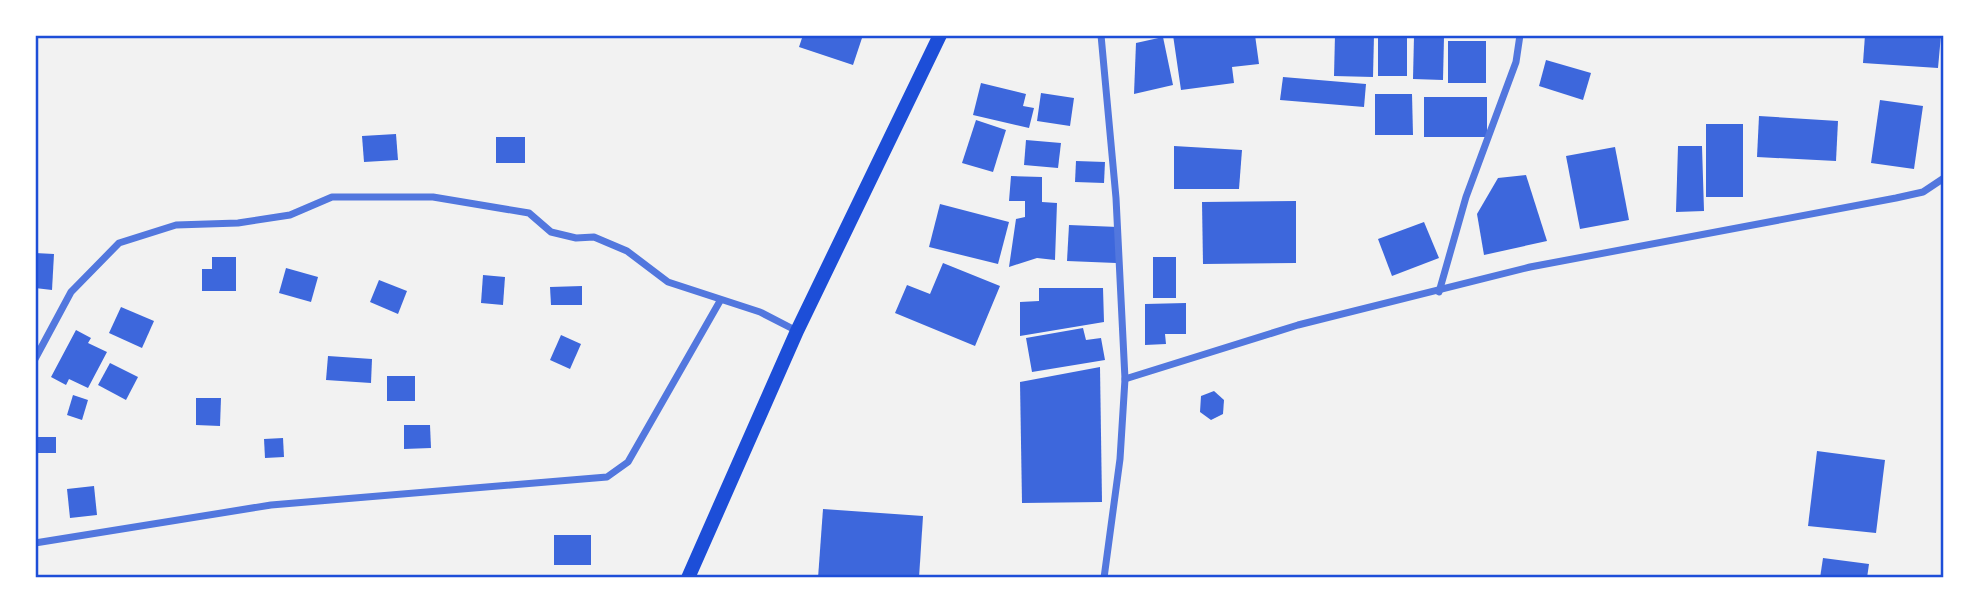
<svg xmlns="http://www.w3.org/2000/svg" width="1979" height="613" font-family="Georgia,serif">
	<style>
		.building { fill: #3d67dc }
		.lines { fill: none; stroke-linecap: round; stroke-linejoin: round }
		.minor { stroke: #5277de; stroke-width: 7 }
		.secondary { stroke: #1d4ed8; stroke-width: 14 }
		.neatline { fill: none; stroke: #1d4ed8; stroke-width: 2.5 }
	</style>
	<rect width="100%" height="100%" fill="#f2f2f2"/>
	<g class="building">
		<path d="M803,35H863L853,65L799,47Z"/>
		<path d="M1173,35H1255L1259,64L1232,67L1234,83L1181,90Z"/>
		<path d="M1335,35H1374L1373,77L1334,76Z"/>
		<rect x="1378" y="35" width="29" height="41"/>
		<path d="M1865,35H1941L1938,68L1863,63Z"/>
		<path d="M1414,36L1444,37L1443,80L1413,79Z"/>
		<path d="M1163,37L1173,85L1134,94L1136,43Z"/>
		<rect x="1448" y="41" width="38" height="42"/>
		<path d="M1546,60L1591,73L1583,100L1539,86Z"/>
		<path d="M1283,77L1366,84L1364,107L1280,100Z"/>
		<path d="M981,83L1026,94L1023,106L1034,108L1029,128L973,115Z"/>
		<path d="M1041,93L1074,98L1070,126L1037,121Z"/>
		<path d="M1375,94H1412L1413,135H1375Z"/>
		<rect x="1424" y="97" width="63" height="40"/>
		<path d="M1880,100L1923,106L1914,169L1871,163Z"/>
		<path d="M1759,116L1838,121L1836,161L1757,157Z"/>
		<path d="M976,120L1006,130L993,172L962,163Z"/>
		<rect x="1706" y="124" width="37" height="73"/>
		<path d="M396,134L398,160L364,162L362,136Z"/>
		<rect x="496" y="137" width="29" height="26"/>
		<path d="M1026,140L1061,143L1058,168L1024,165Z"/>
		<path d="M1174,146L1242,150L1239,189H1174Z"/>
		<path d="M1678,146H1702L1704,211L1676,212Z"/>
		<path d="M1615,147L1629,220L1580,229L1566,156Z"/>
		<path d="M1076,161L1105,162L1104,183L1075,182Z"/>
		<path d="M1526,175L1547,241L1484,255L1477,214L1498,178Z"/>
		<path d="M1011,176L1042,177V202L1057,203L1055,260L1037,258L1009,267L1016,219L1025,217V201H1009Z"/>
		<path d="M1296,201V263L1203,264L1202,202Z"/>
		<path d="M940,204L1009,222L998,264L929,247Z"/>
		<path d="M1424,222L1439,258L1392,276L1378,239Z"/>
		<path d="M1069,225L1118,227L1116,263L1067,261Z"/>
		<path d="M35,253L54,254L52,290L35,288Z"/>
		<path d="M212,257H236V291H202V269H212Z"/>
		<rect x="1153" y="257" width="23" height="41"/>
		<path d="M943,263L1000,286L975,346L895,313L907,285L930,294Z"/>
		<path d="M286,268L318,277L311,302L279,293Z"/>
		<path d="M483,275L505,277L503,305L481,303Z"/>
		<path d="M379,280L407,291L398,314L370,302Z"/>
		<path d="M582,286V305H551L550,287Z"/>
		<path d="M1039,288H1103L1104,322L1020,336V302L1039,301Z"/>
		<path d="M1186,303V334H1165L1166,344L1145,345V304Z"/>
		<path d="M121,307L154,321L142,348L109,333Z"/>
		<path d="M1083,328L1086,340L1101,338L1105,360L1032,372L1026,338Z"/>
		<path d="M76,330L91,338L88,343L107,352L88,388L69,379L66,385L51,377Z"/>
		<path d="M561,335L581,344L570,369L550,360Z"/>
		<path d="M328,356L372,359L371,383L326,380Z"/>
		<path d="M110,363L138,377L126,400L98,385Z"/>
		<path d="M1100,367L1102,502L1022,503L1020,382Z"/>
		<rect x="387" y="376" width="28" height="25"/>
		<path d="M1214,391L1224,400L1223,414L1211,420L1200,412L1201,396Z"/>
		<path d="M73,395L88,400L82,420L67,415Z"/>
		<path d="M196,398H221L220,426L196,425Z"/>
		<path d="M404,425H430L431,448L404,449Z"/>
		<rect x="35" y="437" width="21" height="16"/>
		<path d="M283,438L284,457L265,458L264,439Z"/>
		<path d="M1817,451L1885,460L1876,533L1808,526Z"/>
		<path d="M94,486L97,515L70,518L67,489Z"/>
		<path d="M823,509L923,516L919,578H818Z"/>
		<rect x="554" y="535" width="37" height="30"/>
		<path d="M1823,558L1869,564L1867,578H1820Z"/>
	</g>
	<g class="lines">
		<g class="minor">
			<path d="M1101,35L1116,198L1125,379L1298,325L1530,267L1896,198L1923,192L1944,178"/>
			<path d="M1439,292L1466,197L1516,62L1520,35"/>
			<path d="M35,359L71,292L119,243L176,225L238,223L290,215L332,197H433L529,213L551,232L576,238L594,237L627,251L668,282L760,312L797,331"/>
			<path d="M35,543L271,505L607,477L628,462L720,301"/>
			<path d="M1104,578L1120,459L1125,379"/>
		</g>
		<path class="secondary" d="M688,578L797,331L940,35"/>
	</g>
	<rect width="1979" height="613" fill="none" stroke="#ffffff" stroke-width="74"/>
	<rect x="37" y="37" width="1905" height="539" class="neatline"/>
</svg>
